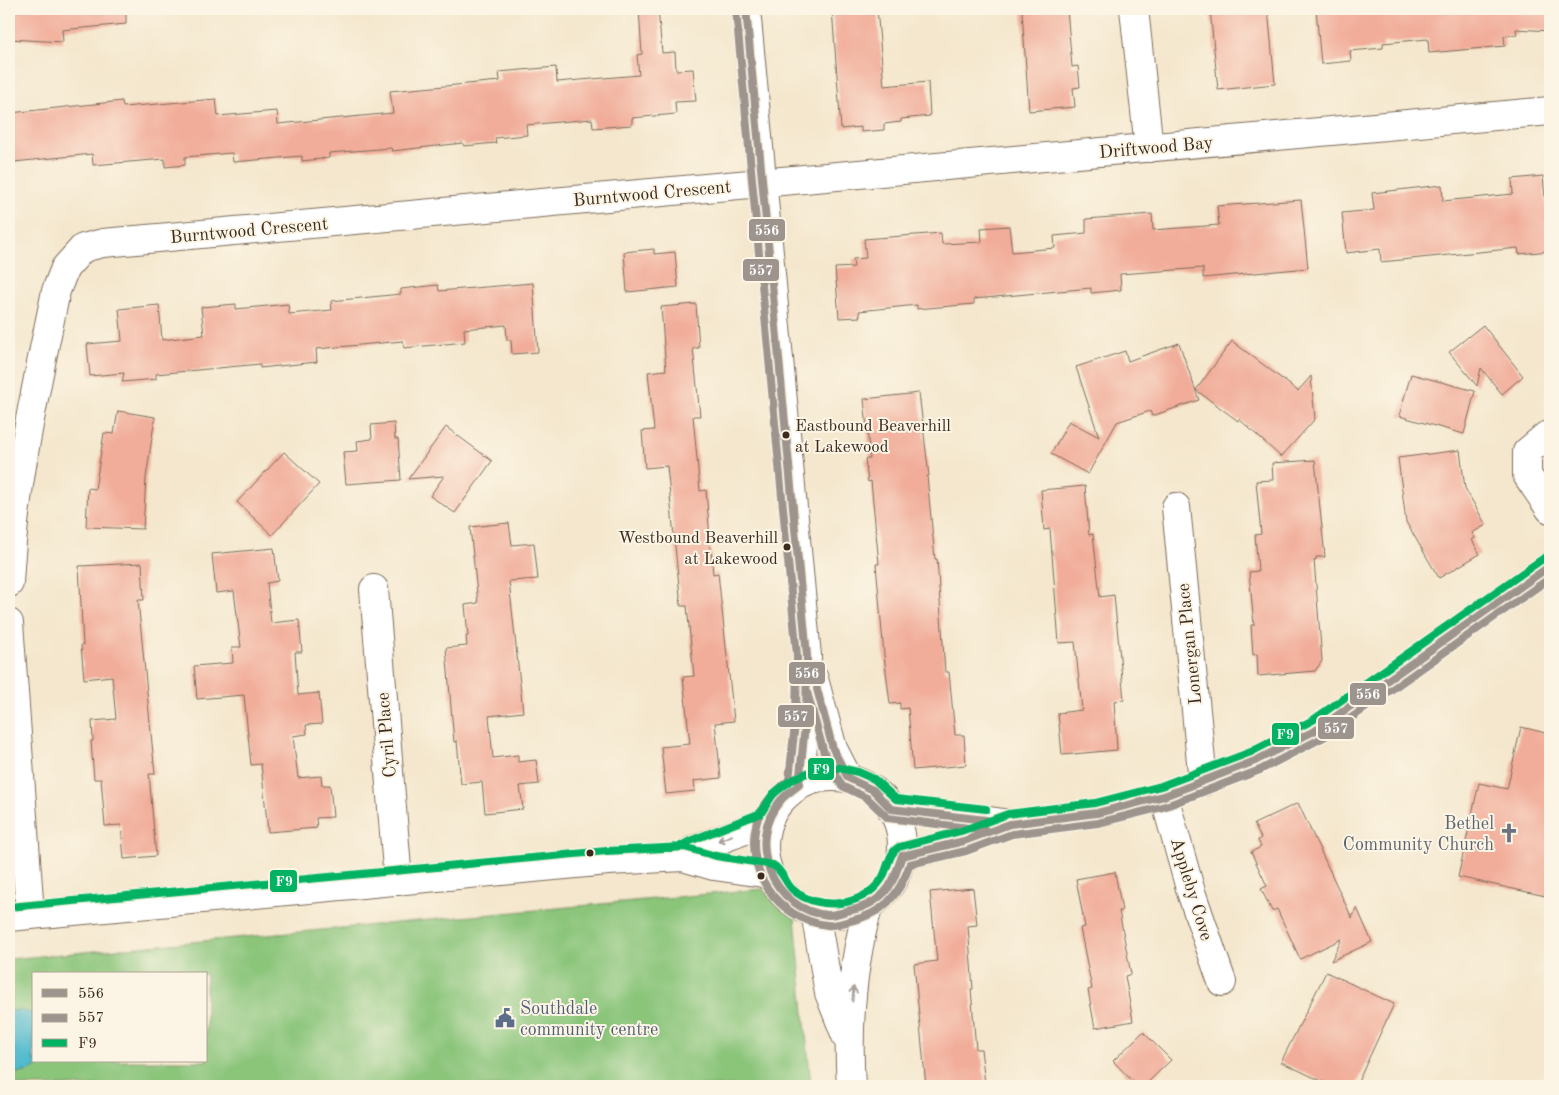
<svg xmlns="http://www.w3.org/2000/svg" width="1559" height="1095" font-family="'Old Standard TT',serif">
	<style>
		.green { fill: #8ac57a; stroke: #62784c; fill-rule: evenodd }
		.water { fill: #50bacd; stroke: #467276 }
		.building { fill: #f1ad9a }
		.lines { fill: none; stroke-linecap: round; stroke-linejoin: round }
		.street-casing { stroke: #7c6c5b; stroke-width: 30 }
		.secondary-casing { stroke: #7c6c5b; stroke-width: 30 }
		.street { stroke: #fff; stroke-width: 28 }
		.secondary { stroke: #fff; stroke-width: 28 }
		.bus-1-casing { stroke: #fcf5e5; stroke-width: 11 }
		.bus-2-casing { stroke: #fcf5e5; stroke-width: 11 }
		.bus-3-casing { stroke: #fcf5e5; stroke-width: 11 }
		.bus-1 { stroke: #9d948e; stroke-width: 8 }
		.bus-2 { stroke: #9d948e; stroke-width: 8 }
		.bus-3 { stroke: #00b262; stroke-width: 8 }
		.oneway { stroke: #a79f9a }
		.bus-dot { fill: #3b2a1e; stroke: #fcf5e5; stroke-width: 2 }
		.labels { text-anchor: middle; stroke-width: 4; stroke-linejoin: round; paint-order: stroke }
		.bus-label { font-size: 17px; fill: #3b2a1e; stroke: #fcf5e5; text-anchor: start }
		.street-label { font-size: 18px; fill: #3b2a1e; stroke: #fcf5e5 }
		.worship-label { font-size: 18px; fill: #5b616d; stroke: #fcf5e5; text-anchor: end }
		.service-label { font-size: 18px; fill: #4e5e75; stroke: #fcf5e5; text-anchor: start }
		.line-badge { stroke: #fcf5e5; stroke-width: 2 }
		.badge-label { font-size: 14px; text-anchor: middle; font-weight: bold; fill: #fff }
	</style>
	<rect width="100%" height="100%" fill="#fcf5e5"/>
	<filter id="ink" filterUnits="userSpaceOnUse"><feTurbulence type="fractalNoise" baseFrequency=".02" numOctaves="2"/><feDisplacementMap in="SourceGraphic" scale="10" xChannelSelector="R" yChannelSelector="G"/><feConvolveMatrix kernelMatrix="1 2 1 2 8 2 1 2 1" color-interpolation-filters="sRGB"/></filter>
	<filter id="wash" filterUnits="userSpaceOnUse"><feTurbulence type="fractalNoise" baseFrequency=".0096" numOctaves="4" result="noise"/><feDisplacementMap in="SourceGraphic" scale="20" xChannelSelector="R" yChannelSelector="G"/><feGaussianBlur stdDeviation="1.12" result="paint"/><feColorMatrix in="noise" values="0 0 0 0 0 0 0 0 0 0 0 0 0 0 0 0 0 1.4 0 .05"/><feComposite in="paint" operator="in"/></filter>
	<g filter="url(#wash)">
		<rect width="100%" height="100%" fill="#f4e7cd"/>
		<path class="green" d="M762,889L795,918L811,1086H9V959ZM34,974H206V1061H34Z"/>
		<path class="water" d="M20,1010L34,1014V1061H43C34,1072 22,1074 9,1072V1012Z"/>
		<g id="blocks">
			<g class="building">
				<path d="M9,9H126V24L62,30L63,42L9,39Z"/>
				<path d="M639,9H658L662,53L675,52L676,70L693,69L696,101L675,102L676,114L632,118V125L593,128L592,119L526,125L527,135L495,138L496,143L464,146L463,143L392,151L391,148L329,153V158L302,161V156L233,162L232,153L185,157V165L165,167V159L93,165L92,154L14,162L10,113L122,101L123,107L216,99L218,116L277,111L278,124L393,113L390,91L500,81L499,72L556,67L557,82L639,75L637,55L642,54Z"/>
				<path d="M832,9H877L884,86L928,82L930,116L901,119V122L884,124V130L861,132V127L841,129Z"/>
				<path d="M1025,9H1067L1072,67L1078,66L1080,87L1073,88L1075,107L1029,111L1022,11Z"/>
				<path d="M1210,9H1268L1275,84L1218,90Z"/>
				<path d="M1316,9H1550V31L1516,29L1517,35L1504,36L1505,46L1429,53L1428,39L1383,43V48L1350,51L1351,61L1321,64Z"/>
				<path d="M1543,176L1550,251L1519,254L1518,248L1381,262L1380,249L1346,253L1342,213L1374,210L1372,193L1442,185L1443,201L1513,194L1512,179Z"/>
				<path d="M1301,200L1308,268L1203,278V268L1120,274L1121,290L1091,293V288L974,299V304L917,309V305L859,311L860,317L839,318L835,268L854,267L853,259L866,258L864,239L941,233L942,244L982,242L981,228L1009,226L1012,252L1055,248L1054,236L1086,233V219L1152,214L1153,230L1219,225L1217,206Z"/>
				<path d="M654,249V254L675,252L678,287L627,292L624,252Z"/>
				<path d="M533,283L538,352L512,354L511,340H507L506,325L464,329L465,342L404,348L403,341L316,349L317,362L260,368V364L156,374V379L122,382L124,373L90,376L87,344L122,341L119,309L159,305L162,340L204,335L201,307L236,304V309L288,304L289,314L332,310L331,301L401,294V289L438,285L439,291Z"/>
				<path d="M696,304L699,348H693L700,416H693L700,491L706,490L713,574L718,573L734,721L715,723L721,778L694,781L695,791L666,794L661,747L690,744L683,677L694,676L687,606H681L667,466L645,468L642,431L654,430L648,372L666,370L661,307Z"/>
				<path d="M1483,325L1523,376L1502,394L1481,368L1477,386L1449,352Z"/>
				<path d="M1232,341L1298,391L1311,376L1315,419L1281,457L1239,419L1238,421L1196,390Z"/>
				<path d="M1179,343L1199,400L1152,416L1150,411L1117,422L1088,474L1051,454L1069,421L1099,437L1076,367L1125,351L1128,361Z"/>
				<path d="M1411,374L1475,391L1464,434L1399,416Z"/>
				<path d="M919,393L929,476H927L935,559H937L945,672H949L955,735H964L966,765L913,770L908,708L900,709V703L890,704L884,655L876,564H879L871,481L868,482L865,459H870L864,399Z"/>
				<path d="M118,411L155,417L146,478L143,529L86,527L88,488L95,489L104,433L114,434Z"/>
				<path d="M394,423L395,439H398L401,480L346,484L343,452L358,451L357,441L372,439L371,425Z"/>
				<path d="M446,427L492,461L455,513L430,496L444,476L408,479Z"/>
				<path d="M1460,450L1465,488L1486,525L1472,533L1475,538L1472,540L1480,554L1439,578L1406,522L1398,458Z"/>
				<path d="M284,452L319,484L272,535L237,502Z"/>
				<path d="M1315,460L1325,557H1316V560H1314L1322,661L1315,671L1258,676L1257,654L1253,655L1251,625H1254L1249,572L1258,571L1255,535L1261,534L1256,481L1273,480L1272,463Z"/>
				<path d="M1085,486L1089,535L1093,534L1100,597L1114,595L1124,700L1114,701L1117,750L1062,755L1058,713L1082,710L1075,642L1059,643L1050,529L1044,530L1041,490Z"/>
				<path d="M509,523L512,545L534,543L538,579L509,581L523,712L489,716L493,758L518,755V762L536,760L539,784L520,786L523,809L485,813L482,782L461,784L457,741L454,742L446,648L467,646L466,636H468L465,605L478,603L470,527Z"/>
				<path d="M274,548L278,581L267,583L271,623L299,620L302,652H295L298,695L319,693L322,724L306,725L307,734L293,736L298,778L321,776L322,785H330L333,817L316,818L317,828L268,832L261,764L251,765L244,695L197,699L194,666L233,663L232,647H241L234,591L216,593L212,554Z"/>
				<path d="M142,563L144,600H138L155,774H149L156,856L124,859L121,825L105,826L101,779H94L91,741H93L92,721L116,719L112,676L84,679L81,645H83L79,566Z"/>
				<path d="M1521,727L1550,734V897L1458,877L1479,783L1507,789Z"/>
				<path d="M1298,803L1352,918L1357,908L1372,942L1331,961L1342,939L1300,959L1277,909L1272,911L1261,889L1267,886L1251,852L1261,847L1258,840L1261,838L1254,824Z"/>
				<path d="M1115,872L1122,911H1119L1131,974L1125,976L1133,1021L1095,1028L1088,990L1092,989L1080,928L1085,927L1076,879Z"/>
				<path d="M973,888L977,925L968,926L973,989H971L976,1049H981L985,1084L926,1086L914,964L937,961L930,892Z"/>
				<path d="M1326,972L1394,1004L1356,1086H1332L1281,1062Z"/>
				<path d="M1143,1032L1171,1060L1144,1086H1137L1113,1061Z"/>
			</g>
		</g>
	</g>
	<g filter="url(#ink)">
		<use href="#blocks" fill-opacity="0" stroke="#7c6c5b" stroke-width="1"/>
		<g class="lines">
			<defs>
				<g id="street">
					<path d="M1134,9L1149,148"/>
					<path d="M1550,436H1546L1527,452V475L1550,509"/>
					<path d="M1176,507L1203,782"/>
					<path d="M9,583C14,484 36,388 56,291L65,268L83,248L103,243L1550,111"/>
					<path d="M374,589L398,881"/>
					<path d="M9,623L30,914"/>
					<path d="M1164,796L1191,892L1222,982"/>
				</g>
				<g id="secondary">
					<path d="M746,9L807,656L806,715L799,785"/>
					<path d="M814,679L833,749L848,778"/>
					<circle cx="833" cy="846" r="69"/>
					<path d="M891,809L942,814L1010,824L1097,813L1164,796L1255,761L1318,729L1550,566"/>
					<path d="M902,856L964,841L1008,824"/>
					<path d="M683,857L693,850L768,821"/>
					<path d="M815,912L829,993L846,1036"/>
					<path d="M9,917L608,861L683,857L714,866L770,874"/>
					<path d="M851,1086C847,1025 852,963 869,904"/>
				</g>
			</defs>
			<use href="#street" class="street-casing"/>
			<use href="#secondary" class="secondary-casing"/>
			<use href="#street" class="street"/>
			<use href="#secondary" class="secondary"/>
			<defs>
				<g id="bus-1">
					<path d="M746,9L807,656L806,715L799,785C793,790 786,794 781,800C744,841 773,911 828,915C834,915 841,913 847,911C861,909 873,904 884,893C894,883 897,869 902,856L964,841L1010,824L1097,813L1164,796L1255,761L1318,729L1550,566"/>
					<path d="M817,689L833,749L848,778L873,790L891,809L986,820"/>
				</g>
				<g id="bus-2">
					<path d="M736,10L797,656L796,714L789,780C777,790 764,802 758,818C742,868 776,919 827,925C834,926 842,923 850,921C883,914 899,896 910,864L966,851L1012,834L1098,823L1166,806L1260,770L1324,737L1550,578"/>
					<path d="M807,692L824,753L842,786L867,798L888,818L985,830"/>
				</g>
				<g id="bus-3">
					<path d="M670,848L679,847L690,841L761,813L773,794L790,781L807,773L823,769L840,768L858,772L874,779L896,799L986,809"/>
					<path d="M9,907L607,851L684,847L716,856L773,865C782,870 785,882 792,889C816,911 862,908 881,880C888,870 888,853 899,847L961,831L1008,814L1095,803L1161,786L1251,752L1313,720L1544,558"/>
				</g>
			</defs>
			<use href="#bus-1" class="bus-1-casing"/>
			<use href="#bus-2" class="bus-2-casing"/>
			<use href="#bus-3" class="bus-3-casing"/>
			<use href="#bus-1" class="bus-1"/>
			<use href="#bus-2" class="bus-2"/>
			<use href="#bus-3" class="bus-3"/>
		</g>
		<defs><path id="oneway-shaft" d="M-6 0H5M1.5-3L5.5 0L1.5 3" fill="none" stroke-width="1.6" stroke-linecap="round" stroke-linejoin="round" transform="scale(1.25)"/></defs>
		<g class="oneway">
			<use href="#oneway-shaft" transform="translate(725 838) rotate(159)"/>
			<use href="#oneway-shaft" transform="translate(853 994) rotate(-85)"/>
		</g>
	</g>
	<defs>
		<symbol id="church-bare" viewBox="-9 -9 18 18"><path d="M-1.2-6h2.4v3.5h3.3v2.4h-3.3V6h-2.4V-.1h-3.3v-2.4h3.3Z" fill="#6b7280" stroke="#fcf5e5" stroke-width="2.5" paint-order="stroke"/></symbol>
		<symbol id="civic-bare" viewBox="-9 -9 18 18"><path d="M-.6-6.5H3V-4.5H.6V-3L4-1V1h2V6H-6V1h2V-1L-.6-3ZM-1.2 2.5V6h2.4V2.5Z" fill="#5c6f8a" stroke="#fcf5e5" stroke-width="2.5" paint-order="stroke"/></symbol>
	</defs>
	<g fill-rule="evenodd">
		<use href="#church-bare" x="1495" y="819" width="28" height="28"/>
		<use href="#civic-bare" x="491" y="1004" width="28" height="28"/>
	</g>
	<g class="bus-dot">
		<circle cx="786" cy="435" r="4.5"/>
		<circle cx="787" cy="547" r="4.5"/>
		<circle cx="590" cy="853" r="4.5"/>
		<circle cx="761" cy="876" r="4.5"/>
	</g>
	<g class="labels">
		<g class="bus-label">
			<text x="795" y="431">Eastbound Beaverhill<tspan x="795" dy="21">at Lakewood</tspan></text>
			<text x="778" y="543" text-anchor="end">Westbound Beaverhill<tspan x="778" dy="21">at Lakewood</tspan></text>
		</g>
		<g class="street-label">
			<text transform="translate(1156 147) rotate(-5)" y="6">Driftwood Bay</text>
			<text transform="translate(652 193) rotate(-5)" y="6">Burntwood Crescent</text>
			<text transform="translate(249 230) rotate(-5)" y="6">Burntwood Crescent</text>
			<text transform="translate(1189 644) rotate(-96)" y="6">Lonergan Place</text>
			<text transform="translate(386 735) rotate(-95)" y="6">Cyril Place</text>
			<text transform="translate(1192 889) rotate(73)" y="6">Appleby Cove</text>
		</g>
		<g class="worship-label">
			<text x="1494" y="829">Bethel<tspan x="1494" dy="21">Community Church</tspan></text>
		</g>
		<g class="service-label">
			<text x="520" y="1014">Southdale<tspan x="520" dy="21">community centre</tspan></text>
		</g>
	</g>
	<g class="line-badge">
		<rect x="748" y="218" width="38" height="24" rx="5" fill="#9d948e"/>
		<rect x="742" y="258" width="38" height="24" rx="5" fill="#9d948e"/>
		<rect x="788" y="661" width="38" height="24" rx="5" fill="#9d948e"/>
		<rect x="1349" y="682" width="38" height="24" rx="5" fill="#9d948e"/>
		<rect x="777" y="704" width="38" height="24" rx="5" fill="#9d948e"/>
		<rect x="1317" y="716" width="38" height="24" rx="5" fill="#9d948e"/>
		<rect x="1271" y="722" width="29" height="24" rx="5" fill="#00b262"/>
		<rect x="807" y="757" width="28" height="24" rx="5" fill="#00b262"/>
		<rect x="269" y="869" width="29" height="24" rx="5" fill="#00b262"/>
	</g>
	<g class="badge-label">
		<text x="767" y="235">556</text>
		<text x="761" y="275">557</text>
		<text x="807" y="678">556</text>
		<text x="1368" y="699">556</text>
		<text x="796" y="721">557</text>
		<text x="1336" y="733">557</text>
		<text x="1285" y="739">F9</text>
		<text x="821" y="774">F9</text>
		<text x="284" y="886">F9</text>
	</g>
	<rect width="1559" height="1095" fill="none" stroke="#fcf5e5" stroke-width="30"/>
	<rect x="32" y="972" width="175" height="90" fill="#fcf5e5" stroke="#afa495"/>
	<rect x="42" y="989" width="25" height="8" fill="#9d948e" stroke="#afa495"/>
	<text x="78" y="998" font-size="15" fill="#3b2a1e">556</text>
	<rect x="42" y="1014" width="25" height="8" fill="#9d948e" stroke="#afa495"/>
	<text x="78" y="1022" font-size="15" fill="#3b2a1e">557</text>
	<rect x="42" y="1039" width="25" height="8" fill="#00b262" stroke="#afa495"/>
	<text x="78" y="1048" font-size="15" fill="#3b2a1e">F9</text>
</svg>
